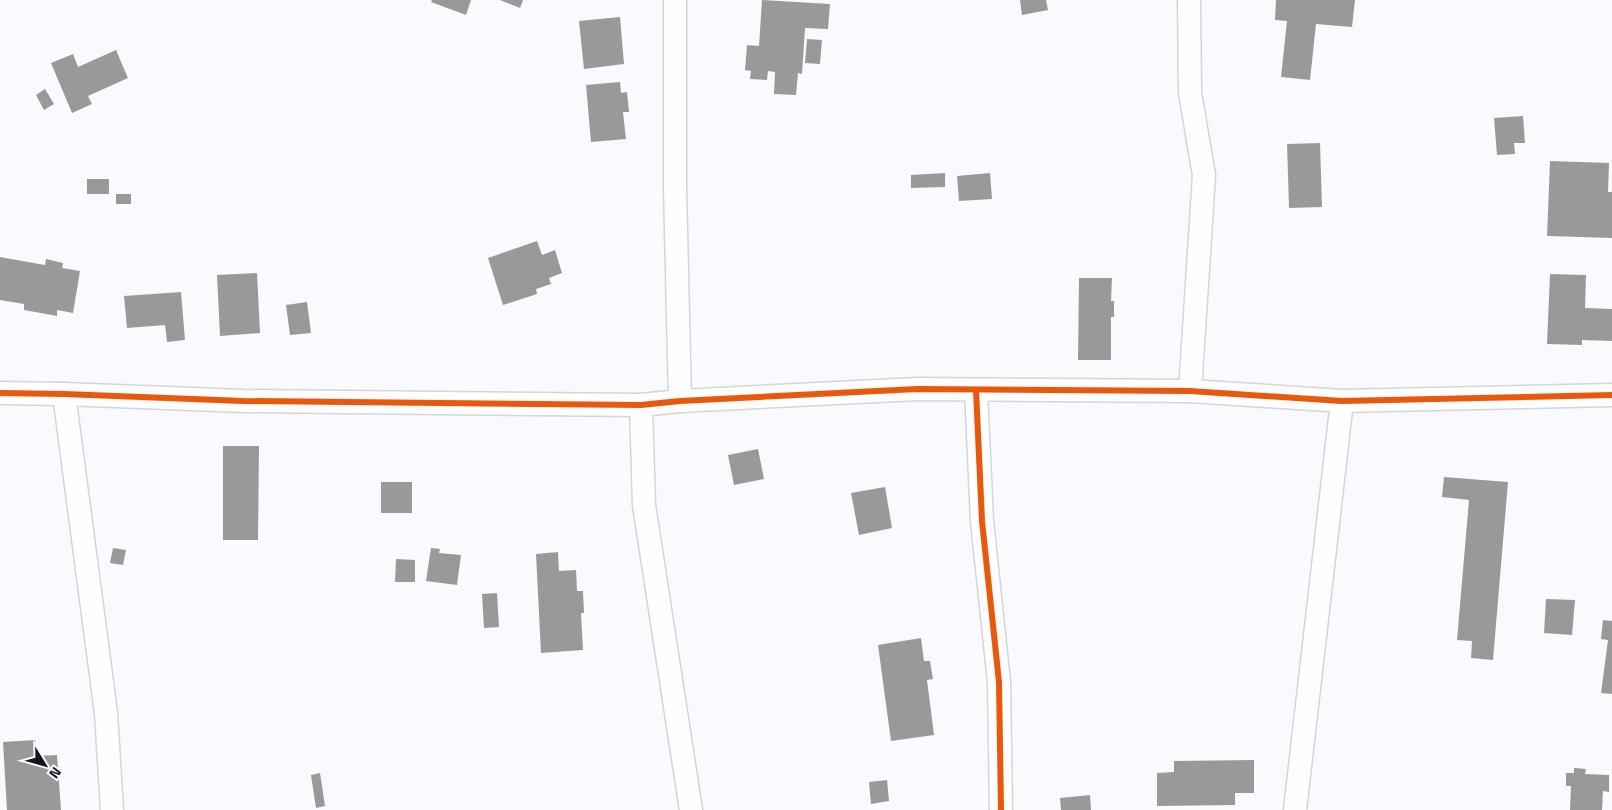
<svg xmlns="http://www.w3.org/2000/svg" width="1612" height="810" font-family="'Titillium Web',sans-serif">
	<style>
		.building { fill: #9a999a }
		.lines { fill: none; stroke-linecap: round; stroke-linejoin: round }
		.street-casing { stroke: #d5d5d8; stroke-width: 25 }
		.street { stroke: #fefeff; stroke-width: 22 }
		.cycleway-casing { stroke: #f8f9fe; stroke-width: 9 }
		.cycleway { stroke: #e8590c; stroke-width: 6 }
	</style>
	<rect width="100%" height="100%" fill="#f9fafd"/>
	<g class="building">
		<path d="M432,0H471L466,15L431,2Z"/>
		<path d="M500,0H523L520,8Z"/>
		<path d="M762,0L830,4L828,29L805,28L802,74L798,73L796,95L774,94L775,72L768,71L767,80L750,79L751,71L745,70L747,45L759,46Z"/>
		<path d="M1020,0H1046L1048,10L1022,15Z"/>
		<path d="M1276,0H1355L1352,27L1316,24L1310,80L1281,77L1287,21L1275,20Z"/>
		<path d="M620,17L624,64L584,69L579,21Z"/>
		<path d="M807,39L822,40L820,64L805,63Z"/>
		<path d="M116,50L128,78L88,96L92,104L72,113L51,63L73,54L78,67Z"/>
		<path d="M620,82L621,93L627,92L629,112H623L626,139L591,142L586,85Z"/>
		<path d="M45,89L54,104L44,110L36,95Z"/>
		<path d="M1523,116L1525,143H1514L1515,154L1497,155L1494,118Z"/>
		<path d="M1320,143L1322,207L1289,208L1287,144Z"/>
		<path d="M1550,161L1609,163L1608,192H1612V238L1547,236Z"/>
		<path d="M945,173V187L911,188V175Z"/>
		<path d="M990,173L992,199L959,201L957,176Z"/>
		<rect x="87" y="179" width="22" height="15"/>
		<rect x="116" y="194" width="15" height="10"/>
		<path d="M537,241L542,255L555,250L562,273L549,278L551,284L536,289L537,294L503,305L488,258Z"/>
		<path d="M0,257L45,265L46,259L63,263L62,268L80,271L73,313L57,310V316L24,310V304L0,300Z"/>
		<path d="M257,273L260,333L220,336L217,275Z"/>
		<path d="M1550,274L1586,275L1585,308L1612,309V341L1582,340V345L1547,344Z"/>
		<path d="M1079,278H1112L1111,301H1114V317H1111V360H1078Z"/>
		<path d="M181,292L185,340L167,342L165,325L127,328L124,296Z"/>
		<path d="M307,302L311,333L290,335L286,305Z"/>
		<path d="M223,446H259L258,540H223Z"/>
		<path d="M758,449L764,479L734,485L728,455Z"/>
		<path d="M1444,477L1508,482L1493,660L1471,658L1472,641L1457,640L1469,500L1442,497Z"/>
		<rect x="381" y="482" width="31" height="31"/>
		<path d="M885,487L892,528L859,535L851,493Z"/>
		<path d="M113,548L126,550L123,565L110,563Z"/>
		<path d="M431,548L440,549L439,553L461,555L457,585L426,581Z"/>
		<path d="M558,552L559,571L576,570L577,591H583L584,613H581L583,650L541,653L536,554Z"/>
		<path d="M396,559L415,560V582H395Z"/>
		<path d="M497,593L499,627L484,628L482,594Z"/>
		<path d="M1546,599L1575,600L1572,635L1544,633Z"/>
		<path d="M1603,620L1612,621V694L1601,693L1608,640L1601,639Z"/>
		<path d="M921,638L924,661H930L933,679L927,680L934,735L891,741L878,645Z"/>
		<path d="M35,740L36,756L57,755L61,810H7L3,742Z"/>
		<path d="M1254,760V793H1235V805L1157,806V773L1174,772V761Z"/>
		<path d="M1574,768L1586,769L1585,774L1609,775V792L1603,791L1602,810H1570L1571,786H1566V773H1574Z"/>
		<path d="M320,773L325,806L316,808L311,775Z"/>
		<path d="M887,780L889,801L871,804L869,782Z"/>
		<path d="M1090,795L1091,810H1061L1060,798Z"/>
	</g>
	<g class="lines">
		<defs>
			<g id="street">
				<path d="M675,0V187L680,401"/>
				<path d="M1189,0L1190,93L1204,175L1190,391"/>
				<path d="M976,390L982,521L999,682L1001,810"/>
				<path d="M0,393L64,394L243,401L641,405L680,401L917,389L1190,391L1342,401L1612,395"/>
				<path d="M64,394L106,713L112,810"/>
				<path d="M641,405L644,505L691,810"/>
				<path d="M1295,810L1342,401"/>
			</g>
		</defs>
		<use href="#street" class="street-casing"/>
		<use href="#street" class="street"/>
		<defs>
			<g id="cycleway">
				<path d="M976,390L982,521L999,682L1001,810"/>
				<path d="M0,393L64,394L243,401L641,405L680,401L917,389L1190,391L1342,401L1612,395"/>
			</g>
		</defs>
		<use href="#cycleway" class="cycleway-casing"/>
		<use href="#cycleway" class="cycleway"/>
	</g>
	<g transform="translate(45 765) rotate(127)" stroke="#f8f9fe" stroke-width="4" paint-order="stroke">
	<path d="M0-4L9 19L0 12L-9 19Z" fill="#151518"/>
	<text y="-8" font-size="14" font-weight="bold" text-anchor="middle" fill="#151518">N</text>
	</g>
</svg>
